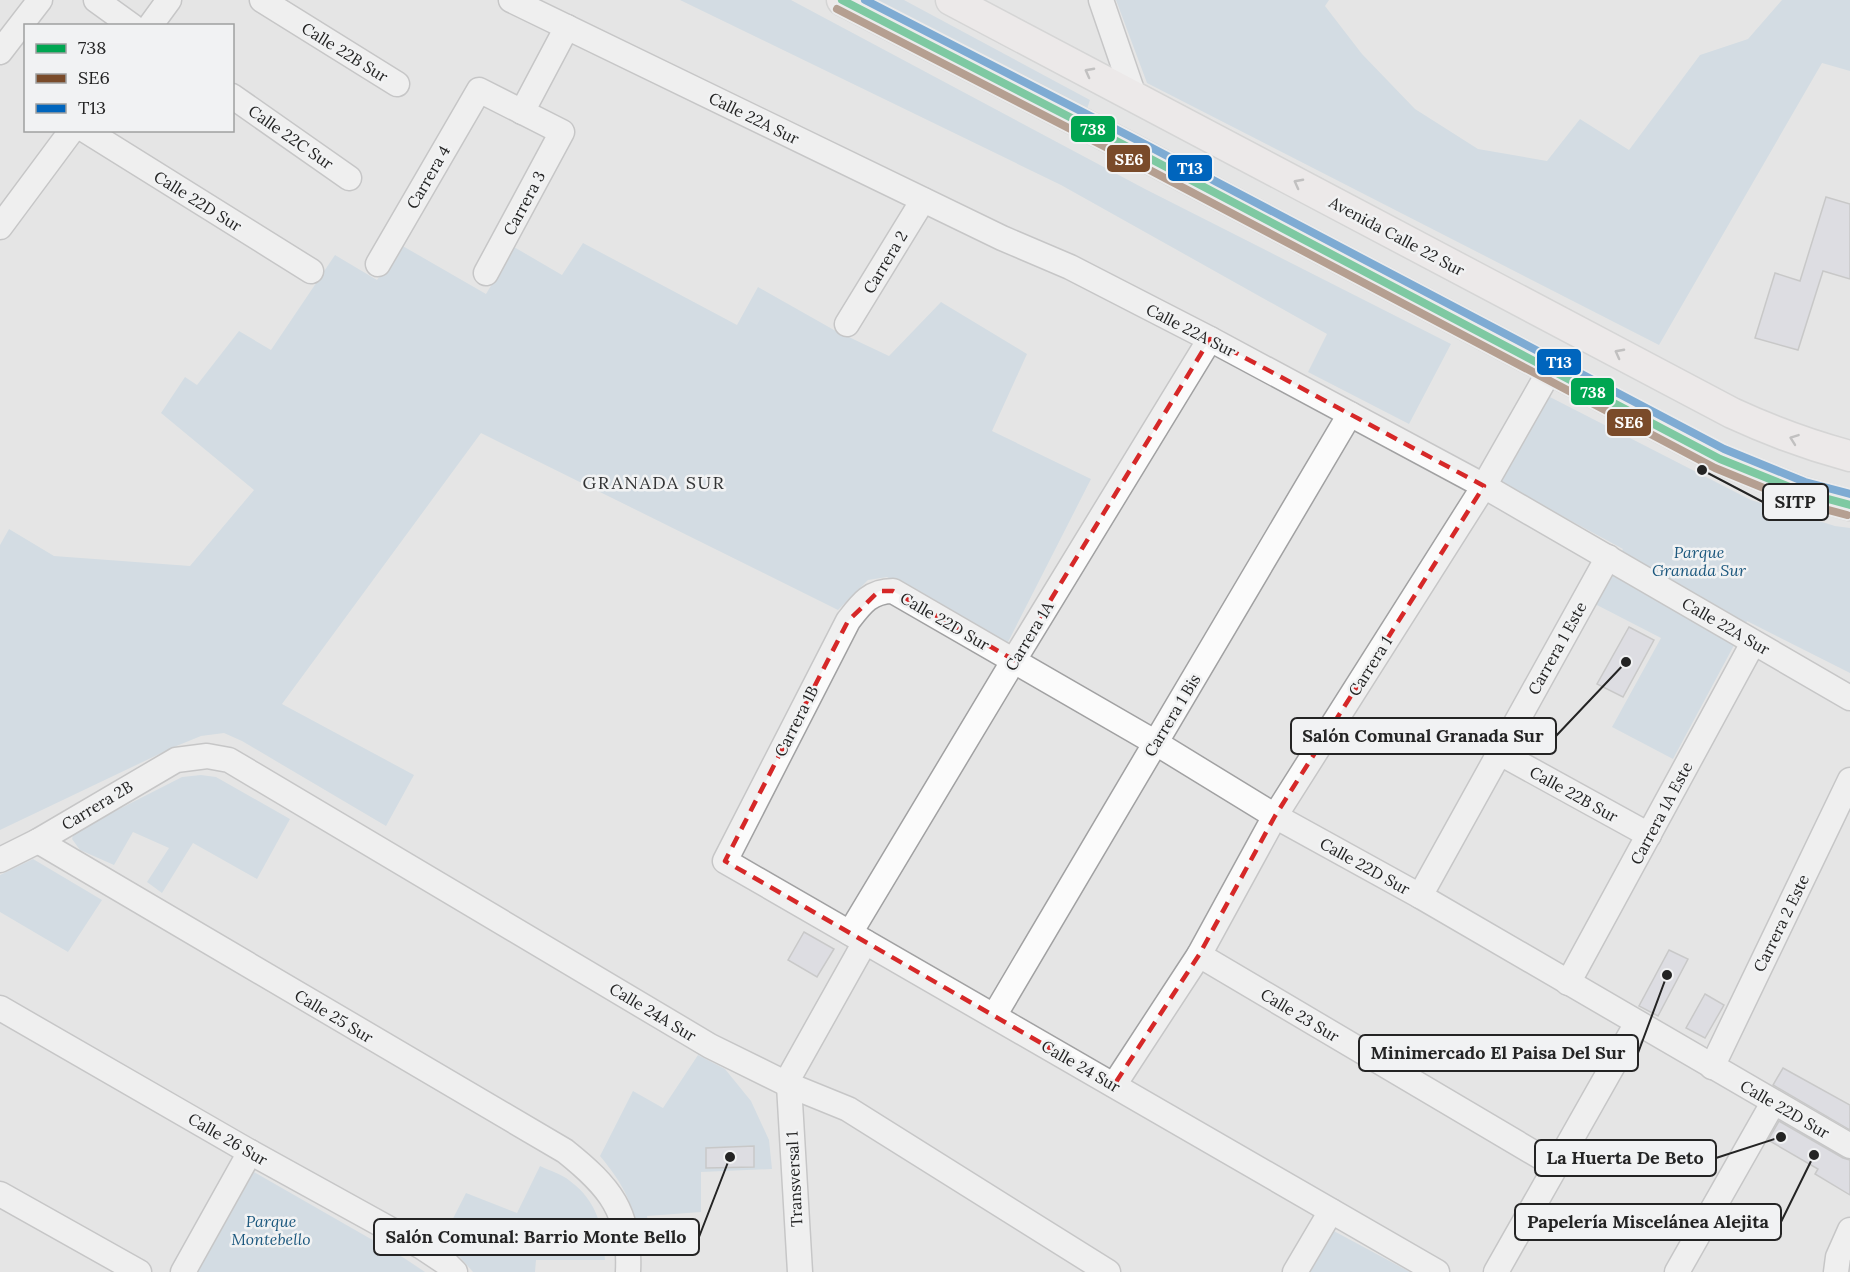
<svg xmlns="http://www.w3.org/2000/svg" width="1850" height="1272" font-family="Lora,serif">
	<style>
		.green { fill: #bdd1df }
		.building { fill: #d2d2dd; stroke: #a5a5a5; stroke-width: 1.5 }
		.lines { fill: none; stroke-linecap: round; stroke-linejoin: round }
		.minor-casing { stroke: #a1a1a2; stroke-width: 27 }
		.major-casing { stroke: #c1c1c1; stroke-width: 33 }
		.minor { stroke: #fbfbfb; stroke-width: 24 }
		.major { stroke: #f3eded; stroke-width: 30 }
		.bus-1-casing { stroke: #f1f2f3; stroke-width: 12 }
		.bus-2-casing { stroke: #f1f2f3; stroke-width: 12 }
		.bus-3-casing { stroke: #f1f2f3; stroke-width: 12 }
		.bus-1 { stroke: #00a651; stroke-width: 8 }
		.bus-2 { stroke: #7a4b2a; stroke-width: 8 }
		.bus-3 { stroke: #0065bd; stroke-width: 8 }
		.oneway { stroke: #969393 }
		.marked { fill: none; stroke: #d62828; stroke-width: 4.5; stroke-dasharray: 12 8; stroke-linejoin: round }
		.labels { text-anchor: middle; stroke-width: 5; stroke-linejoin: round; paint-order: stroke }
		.street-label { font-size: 16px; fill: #242424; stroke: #f1f2f3 }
		.park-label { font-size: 16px; font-style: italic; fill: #1c587e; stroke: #f1f2f3 }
		.neighbourhood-label { font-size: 18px; letter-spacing: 1.5px; fill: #333435; stroke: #f1f2f3 }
		.leader { fill: none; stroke: #242424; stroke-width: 2 }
		.callout-dot { fill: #242424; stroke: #f1f2f3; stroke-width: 2 }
		.callout { fill: #f1f2f3; stroke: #242424; stroke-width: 2 }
		.callout-label { font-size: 18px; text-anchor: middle; font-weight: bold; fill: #242424 }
		.line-badge { stroke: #f1f2f3; stroke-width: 2 }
		.badge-label { font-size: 16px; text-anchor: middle; font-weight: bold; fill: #fff }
	</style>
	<rect width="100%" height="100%" fill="#e5e5e5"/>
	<g class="green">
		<path d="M680,0H791L1145,189L1451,344L1409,424L1308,372L1327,334L1061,185Z"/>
		<path d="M861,0H904L1090,100L1083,120Z"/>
		<path d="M1116,0H1329L1325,6L1362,54L1415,109L1478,149L1547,161L1580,119L1629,150L1700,55L1748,39L1782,0H1850V71L1822,63L1659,345L1147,83Z"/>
		<path d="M583,243L737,325L758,287L834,330L889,356L941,302L1027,354L992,431L1091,479L1007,644L887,577L868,580L838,610L481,433L282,704L414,775L386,826L242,741L224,733L201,736L174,747L0,830V545L9,529L54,556L190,566L254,490L161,413L185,377L197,385L239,331L271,350L335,255L377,280L401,245L486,294L514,247L562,275Z"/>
		<path d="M1548,396L1751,500L1835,526L1850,528V673L1747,621L1673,759L1612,727L1661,638L1595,604L1623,549L1501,483Z"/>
		<path d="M201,775L216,777L290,819L257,879L193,843L162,893L147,882L169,848L133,832L114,865L80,850L72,839L74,832L182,777Z"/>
		<path d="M33,859L102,900L68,952L0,912V875Z"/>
		<path d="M698,1055L725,1069L751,1101L769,1140L772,1169L701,1172V1212L647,1216L649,1233H639C630,1198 623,1184 600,1156L633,1091L663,1108Z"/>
		<path d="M540,1166C550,1171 562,1174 570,1181C598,1202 603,1228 605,1260H536L535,1272H473L458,1255L439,1246L466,1193L517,1213Z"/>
		<path d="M254,1172L404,1258L425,1272H197Z"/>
		<path d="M1332,1230L1410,1272H1307Z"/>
	</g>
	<g class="building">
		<path d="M1826,197L1850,204V279L1823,271L1798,350L1755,338L1775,273L1800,281Z"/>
		<path d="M1629,627L1654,640L1623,697L1597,684Z"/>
		<path d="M804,932L834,949L817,977L788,960Z"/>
		<path d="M1669,950L1688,959L1658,1016L1639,1006Z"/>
		<path d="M1705,994L1724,1005L1705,1038L1686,1028Z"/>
		<path d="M1783,1068L1850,1105V1130L1773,1085Z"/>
		<path d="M1779,1121L1843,1158L1850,1160V1195L1815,1174L1818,1169L1768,1140Z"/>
		<path d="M754,1146V1167L706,1168V1148Z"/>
	</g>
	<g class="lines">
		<defs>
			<g id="minor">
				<path d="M96,0L132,26"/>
				<path d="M262,0L397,84"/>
				<path d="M511,0L1002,238L1070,267L1210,339L1484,486L1850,698"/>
				<path d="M1101,0L1134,96"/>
				<path d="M150,26L169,0"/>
				<path d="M0,52L40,0"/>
				<path d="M232,96L349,178"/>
				<path d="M522,112L567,27"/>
				<path d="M85,130L311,271"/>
				<path d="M0,227L72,130"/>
				<path d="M378,264L479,90L562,132L486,273"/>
				<path d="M847,324L923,200"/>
				<path d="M1500,753L1649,835"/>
				<path d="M38,841L565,1151C610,1187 631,1212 628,1272"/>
				<path d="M0,860L38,841L176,760L207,756L229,760L710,1046L789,1085L848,1109L1108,1272"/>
				<path d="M1420,896L1608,557"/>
				<path d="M850,933L1014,660L1210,339"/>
				<path d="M1199,955L1556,1166"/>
				<path d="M1568,983L1753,643"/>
				<path d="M0,1008L250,1152L422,1247L446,1263L455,1272"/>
				<path d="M994,1016L1350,414"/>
				<path d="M1712,1067L1850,780"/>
				<path d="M1114,1085L1199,955L1275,816L1484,486L1550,370"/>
				<path d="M0,1194L139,1272"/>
				<path d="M183,1272L250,1152"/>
				<path d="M800,1272L789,1085L791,1074L865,942"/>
				<path d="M1295,1272L1331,1211"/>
				<path d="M1437,1272L725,861L848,621C861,604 870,591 893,591L1156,743L1275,816L1420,896L1850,1146"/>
				<path d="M1496,1272L1637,1023"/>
				<path d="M1677,1272L1773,1103"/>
				<path d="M1836,1272L1838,1257L1850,1230"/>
			</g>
			<g id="major">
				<path d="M842,0L1130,148L1720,459L1802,492L1850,505"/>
				<path d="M951,0L1732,413C1771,431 1809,445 1850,456"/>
			</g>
		</defs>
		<use href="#minor" class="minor-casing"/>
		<use href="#major" class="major-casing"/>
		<use href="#minor" class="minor"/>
		<use href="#major" class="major"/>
		<defs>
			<path id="bus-1" d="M842,0L1130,148L1720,459L1802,492L1850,505"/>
			<path id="bus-2" d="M837,9L1125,157L1715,468L1798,502L1847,515"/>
			<path id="bus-3" d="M865,0L1135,139L1724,449L1805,482L1850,494"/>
		</defs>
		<use href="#bus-1" class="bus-1-casing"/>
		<use href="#bus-2" class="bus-2-casing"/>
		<use href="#bus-3" class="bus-3-casing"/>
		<use href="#bus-1" class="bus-1"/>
		<use href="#bus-2" class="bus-2"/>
		<use href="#bus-3" class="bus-3"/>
	</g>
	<defs><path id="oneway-chevron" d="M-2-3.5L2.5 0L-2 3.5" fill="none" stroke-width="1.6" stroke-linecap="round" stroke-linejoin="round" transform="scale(1.5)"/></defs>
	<g class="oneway">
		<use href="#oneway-chevron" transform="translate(1089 72) rotate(-152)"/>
		<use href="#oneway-chevron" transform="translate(1298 183) rotate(-152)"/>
		<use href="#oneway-chevron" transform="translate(1619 353) rotate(-152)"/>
		<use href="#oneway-chevron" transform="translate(1794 439) rotate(-160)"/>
	</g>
	<path d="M0 0H1850V1272H0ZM1210,339L1484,486L1275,816L1199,955L1114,1085L725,861L848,621L879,591H893L1014,660Z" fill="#e5e5e5" fill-opacity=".55" fill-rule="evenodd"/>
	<path class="marked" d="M1210,339L1484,486L1275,816L1199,955L1114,1085L725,861L848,621L879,591H893L1014,660Z"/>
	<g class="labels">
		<g class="street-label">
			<text transform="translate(345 52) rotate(32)" y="6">Calle 22B Sur</text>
			<text transform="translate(754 118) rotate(26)" y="6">Calle 22A Sur</text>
			<text transform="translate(291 137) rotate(35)" y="6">Calle 22C Sur</text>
			<text transform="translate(428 177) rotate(-60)" y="6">Carrera 4</text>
			<text transform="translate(198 201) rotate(32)" y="6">Calle 22D Sur</text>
			<text transform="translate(524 203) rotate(-62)" y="6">Carrera 3</text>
			<text transform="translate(1397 236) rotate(28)" y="6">Avenida Calle 22 Sur</text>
			<text transform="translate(885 262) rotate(-59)" y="6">Carrera 2</text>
			<text transform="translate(1191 330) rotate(27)" y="6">Calle 22A Sur</text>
			<text transform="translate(945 621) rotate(30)" y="6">Calle 22D Sur</text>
			<text transform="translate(1726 626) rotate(30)" y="6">Calle 22A Sur</text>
			<text transform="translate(1029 636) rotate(-59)" y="6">Carrera 1A</text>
			<text transform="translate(1557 648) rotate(-61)" y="6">Carrera 1 Este</text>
			<text transform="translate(1370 666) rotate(-58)" y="6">Carrera 1</text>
			<text transform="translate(1172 715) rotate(-59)" y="6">Carrera 1 Bis</text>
			<text transform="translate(796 721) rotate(-63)" y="6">Carrera 1B</text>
			<text transform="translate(1574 794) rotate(29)" y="6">Calle 22B Sur</text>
			<text transform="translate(97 805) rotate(-31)" y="6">Carrera 2B</text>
			<text transform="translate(1661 813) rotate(-62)" y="6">Carrera 1A Este</text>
			<text transform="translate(1365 866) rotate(29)" y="6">Calle 22D Sur</text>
			<text transform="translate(1781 923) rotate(-64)" y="6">Carrera 2 Este</text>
			<text transform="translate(653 1012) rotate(31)" y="6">Calle 24A Sur</text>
			<text transform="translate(1300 1015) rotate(31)" y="6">Calle 23 Sur</text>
			<text transform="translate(334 1016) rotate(31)" y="6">Calle 25 Sur</text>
			<text transform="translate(1081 1066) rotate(30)" y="6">Calle 24 Sur</text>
			<text transform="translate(1785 1109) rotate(30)" y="6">Calle 22D Sur</text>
			<text transform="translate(228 1139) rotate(30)" y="6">Calle 26 Sur</text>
			<text transform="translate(794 1179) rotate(-93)" y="6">Transversal 1</text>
		</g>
		<g class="park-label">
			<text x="1699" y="558">Parque<tspan x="1699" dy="18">Granada Sur</tspan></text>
			<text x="271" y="1227">Parque<tspan x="271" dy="18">Montebello</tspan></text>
		</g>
		<g class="neighbourhood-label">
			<text x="654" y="489">GRANADA SUR</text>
		</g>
	</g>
	<path class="leader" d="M1702 470L1763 502M1626 662L1556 736M1667 975L1638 1053M1781 1137L1716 1158M1814 1155L1781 1222M730 1157L699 1237"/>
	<g class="callout-dot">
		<circle cx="1702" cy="470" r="6"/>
		<circle cx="1626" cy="662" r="6"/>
		<circle cx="1667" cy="975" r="6"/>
		<circle cx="1781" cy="1137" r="6"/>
		<circle cx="1814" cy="1155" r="6"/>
		<circle cx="730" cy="1157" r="6"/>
	</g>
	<g class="callout">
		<rect x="1763" y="484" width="65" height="36" rx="6"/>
		<rect x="1291" y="718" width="265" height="36" rx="6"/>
		<rect x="1359" y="1035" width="279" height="36" rx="6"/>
		<rect x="1535" y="1140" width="181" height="36" rx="6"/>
		<rect x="1515" y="1204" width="266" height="36" rx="6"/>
		<rect x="374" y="1219" width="325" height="36" rx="6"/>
	</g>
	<g class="callout-label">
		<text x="1795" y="508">SITP</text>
		<text x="1423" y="742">Salón Comunal Granada Sur</text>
		<text x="1498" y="1059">Minimercado El Paisa Del Sur</text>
		<text x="1625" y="1164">La Huerta De Beto</text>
		<text x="1648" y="1228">Papelería Miscelánea Alejita</text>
		<text x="536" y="1243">Salón Comunal: Barrio Monte Bello</text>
	</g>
	<g class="line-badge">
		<rect x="1070" y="115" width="46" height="28" rx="6" fill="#00a651"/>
		<rect x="1106" y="144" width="45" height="29" rx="6" fill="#7a4b2a"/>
		<rect x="1167" y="154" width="46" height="28" rx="6" fill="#0065bd"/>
		<rect x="1536" y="348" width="46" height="28" rx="6" fill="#0065bd"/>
		<rect x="1570" y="377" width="45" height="29" rx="6" fill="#00a651"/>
		<rect x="1606" y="408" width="46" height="29" rx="6" fill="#7a4b2a"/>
	</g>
	<g class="badge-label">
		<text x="1093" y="135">738</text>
		<text x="1129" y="165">SE6</text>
		<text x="1190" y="174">T13</text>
		<text x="1559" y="368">T13</text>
		<text x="1593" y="398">738</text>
		<text x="1629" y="428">SE6</text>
	</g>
	<rect x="24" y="24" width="210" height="108" fill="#f1f2f3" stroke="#9fa0a0" stroke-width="1.5"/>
	<rect x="36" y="44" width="30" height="9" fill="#00a651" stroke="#9fa0a0" stroke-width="1.5"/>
	<text x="78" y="54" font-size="18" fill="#242424">738</text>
	<rect x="36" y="74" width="30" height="9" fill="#7a4b2a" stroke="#9fa0a0" stroke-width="1.5"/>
	<text x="78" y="84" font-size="18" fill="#242424">SE6</text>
	<rect x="36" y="104" width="30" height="9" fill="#0065bd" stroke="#9fa0a0" stroke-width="1.5"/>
	<text x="78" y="114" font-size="18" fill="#242424">T13</text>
</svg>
